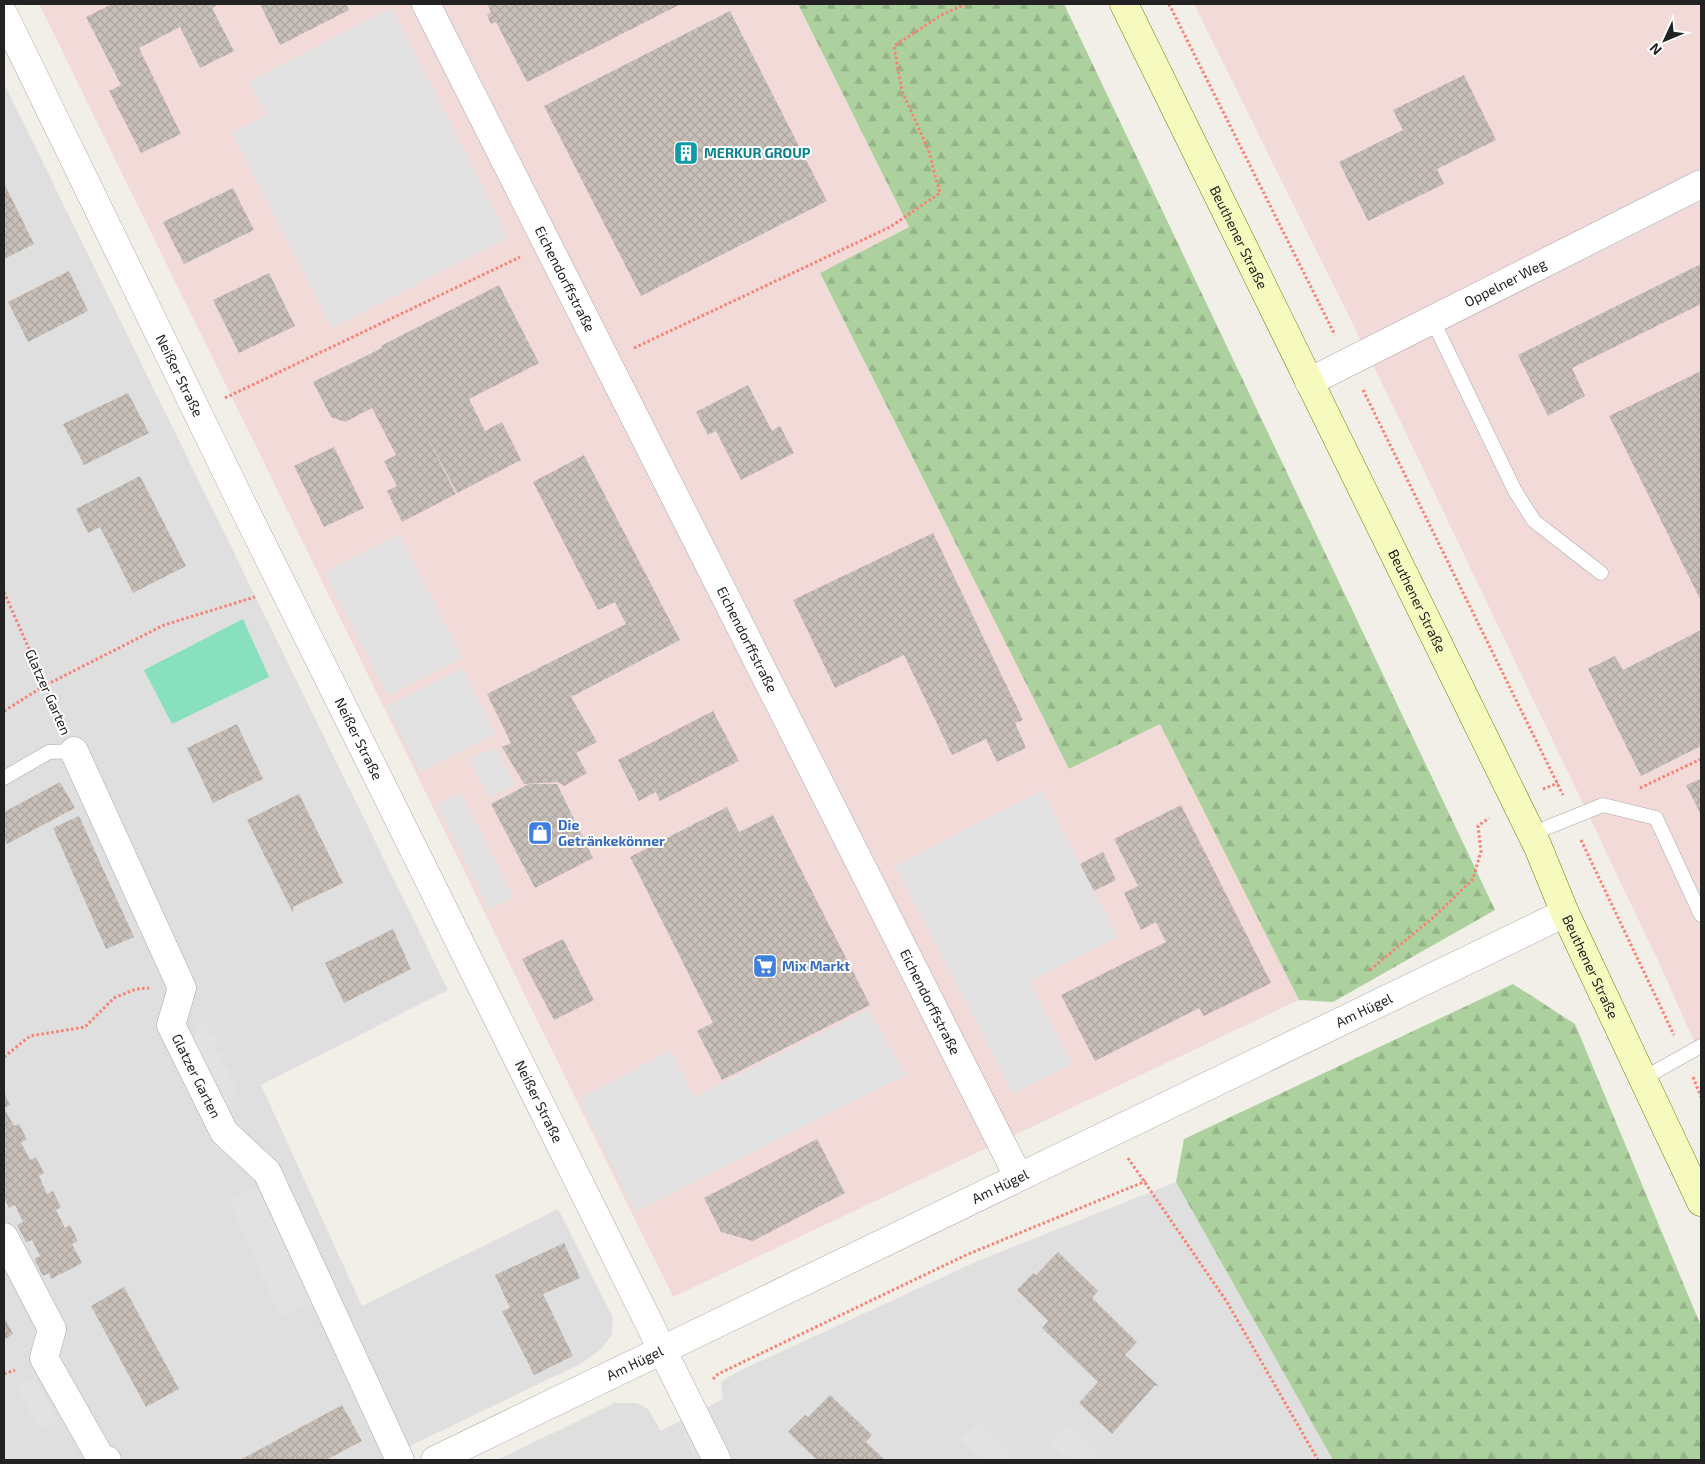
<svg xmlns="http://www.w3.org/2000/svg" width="1705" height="1464" font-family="'Exo 2',sans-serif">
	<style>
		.residential { fill: #e0dfdf }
		.commercial { fill: #f2dad9 }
		.forest { fill: url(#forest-firs) }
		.pitch { fill: #88e0be }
		.parking { fill: #e2e2e2 }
		.building { fill: url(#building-cross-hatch) }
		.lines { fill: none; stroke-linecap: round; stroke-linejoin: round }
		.lane-casing { stroke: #a9a9a9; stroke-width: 15 }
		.street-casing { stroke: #a9a9a9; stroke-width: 29 }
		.secondary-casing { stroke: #707d05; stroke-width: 29 }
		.path { stroke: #fa8072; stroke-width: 3; stroke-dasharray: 2.5 2.5; stroke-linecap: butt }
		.lane { stroke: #fff; stroke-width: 14 }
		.street { stroke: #fff; stroke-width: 28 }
		.secondary { stroke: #f7fabf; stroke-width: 28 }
		.labels { text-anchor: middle; stroke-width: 4; stroke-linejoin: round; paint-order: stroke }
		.culture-label { font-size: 14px; font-weight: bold; fill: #0d838f; stroke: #fff; text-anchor: start }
		.street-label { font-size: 14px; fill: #222; stroke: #fff }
		.shop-label { font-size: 14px; font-weight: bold; fill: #366cbe; stroke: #fff; text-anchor: start }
	</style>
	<defs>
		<pattern id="forest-firs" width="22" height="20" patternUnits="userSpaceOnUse" patternTransform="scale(1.25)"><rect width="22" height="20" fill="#add19e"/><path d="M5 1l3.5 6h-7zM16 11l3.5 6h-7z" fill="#95b388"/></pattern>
		<pattern id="building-cross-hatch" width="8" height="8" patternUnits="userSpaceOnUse" patternTransform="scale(1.25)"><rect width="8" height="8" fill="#c7bfb8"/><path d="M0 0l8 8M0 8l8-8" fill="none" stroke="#aba49e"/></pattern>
	</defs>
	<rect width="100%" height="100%" fill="#f2efe9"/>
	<g class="residential">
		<path d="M4,83L448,990L261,1085L362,1306L558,1209L613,1318L612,1335L600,1350L582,1363L408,1447L414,1460H4Z"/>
		<path d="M1176,1182L1333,1460H497L615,1403H637L648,1409L661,1431L723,1399L721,1382L735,1373L980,1260Z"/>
	</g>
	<g class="commercial">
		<path d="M39,4H798L909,227L820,273L1069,769L1160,724L1299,1000L673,1297Z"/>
		<path d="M1194,4H1701V1057L1661,967L1381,381Z"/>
	</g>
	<g class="forest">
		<path d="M798,4H1064L1495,910L1333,1002L1299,1000L1160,724L1069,769L820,273L909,227Z"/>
		<path d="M1513,984L1575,1024L1701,1326V1460H1333L1176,1182L1184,1139Z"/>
	</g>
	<path class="pitch" d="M243,619L269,677L172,724L144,670Z"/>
	<g class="parking">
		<path d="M392,8L509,237L332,328L232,133L266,115L249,81Z"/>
		<path d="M399,534L463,658L388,696L324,572Z"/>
		<path d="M462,668L496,734L420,772L386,706Z"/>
		<path d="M496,747L515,785L489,798L469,759Z"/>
		<path d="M1042,790L1118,936L1030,982L1072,1063L1013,1094L895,866Z"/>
		<path d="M461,793L514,897L489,910L437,805Z"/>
		<path d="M869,1009L906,1075L635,1212L579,1099L671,1050L695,1097Z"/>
		<path d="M198,1021L210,1024L208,1034L217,1037L214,1050L223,1053L221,1066L230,1068L228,1080L237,1082L227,1114L194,1040Z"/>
		<path d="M257,1186L313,1303L280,1316L229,1200Z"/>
		<path d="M35,1377L57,1420L39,1429L17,1386Z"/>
		<path d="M979,1422L1016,1460H979L960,1439Z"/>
		<path d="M688,1423L706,1460H695L683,1435Z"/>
		<path d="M1067,1424L1103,1460H1067L1048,1442Z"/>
	</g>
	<g class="building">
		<path d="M112,4H219L212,8L234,51L200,68L180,27L139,48L181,134L141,153L109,91L121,85L86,17Z"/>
		<path d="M260,4H346L349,10L280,45Z"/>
		<path d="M487,4H681L527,82L496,22L491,24L487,15L491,12Z"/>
		<path d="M730,11L827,201L641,296L544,106Z"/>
		<path d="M1464,75L1496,140L1437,169L1444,184L1368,221L1339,162L1403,130L1393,110Z"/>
		<path d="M4,183L34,244L4,259Z"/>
		<path d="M233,188L254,230L184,264L163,222Z"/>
		<path d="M1701,264V304L1572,368L1585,396L1548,416L1518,355Z"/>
		<path d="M69,271L88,311L28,342L8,302Z"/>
		<path d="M269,273L295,326L239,353L213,300Z"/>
		<path d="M499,285L539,363L469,399L485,431L502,422L521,460L457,493L425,432L456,494L402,522L387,491L397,486L384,461L396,455L372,408L345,422L331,417L313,382L382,348L381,346Z"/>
		<path d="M1701,371V601L1609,416Z"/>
		<path d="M748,385L772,431L780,426L794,453L741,480L716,431L708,435L696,412Z"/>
		<path d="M128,393L149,433L84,465L63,424Z"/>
		<path d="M334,447L364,508L324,527L294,466Z"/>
		<path d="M584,455L680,640L571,697L597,742L576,753L587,773L564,786L558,782L524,784L502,747L511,743L487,694L626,624L615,602L598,610L533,482Z"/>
		<path d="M140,476L186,566L133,593L100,527L88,533L76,509Z"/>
		<path d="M933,533L1023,720L1015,723L1026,748L997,762L986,739L952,755L904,655L835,688L793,600Z"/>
		<path d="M1701,630V746L1641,776L1588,669L1615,656L1623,670Z"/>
		<path d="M713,711L739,761L660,801L656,792L639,801L618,760Z"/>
		<path d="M237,724L263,779L213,803L187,748Z"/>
		<path d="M1701,779V815L1686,785Z"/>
		<path d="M60,782L75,808L7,844L4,837V812Z"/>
		<path d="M529,784H557L593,858L535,888L491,804Z"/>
		<path d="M299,794L343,883L293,907V913L247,820Z"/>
		<path d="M1181,805L1271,983L1204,1016L1199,1008L1095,1061L1061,995L1166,942L1156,922L1141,930L1124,893L1138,886L1114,839Z"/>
		<path d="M727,807L739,832L773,815L870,1005L722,1080L697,1031L713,1023L630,857Z"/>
		<path d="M79,816L134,937L106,949L53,828Z"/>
		<path d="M1103,852L1116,880L1094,891L1080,864Z"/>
		<path d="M393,929L411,969L344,1003L325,963Z"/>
		<path d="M563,939L594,1000L554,1020L522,959Z"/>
		<path d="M4,1092L10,1105L4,1108L14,1126L19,1124L27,1140L21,1142L30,1160L36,1157L44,1173L39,1176L47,1194L53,1191L61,1207L56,1210L65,1228L70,1225L78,1241L72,1244L82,1263L51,1279L49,1273L43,1276L34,1259L40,1256L32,1240L26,1242L17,1225L23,1222L15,1205L9,1208L4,1198V1189L6,1188L4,1184Z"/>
		<path d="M817,1139L845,1193L753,1241L721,1232L704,1198Z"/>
		<path d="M564,1243L580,1278L543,1294L573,1356L534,1375L502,1311L510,1308L495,1275Z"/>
		<path d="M1058,1252L1098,1291L1092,1298L1137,1342L1125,1355L1160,1387L1155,1385L1112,1434L1079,1403L1098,1382L1042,1328L1048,1321L1017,1290L1033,1273L1036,1275Z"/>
		<path d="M124,1287L179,1389L146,1407L91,1306Z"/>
		<path d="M4,1317L13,1334L4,1340Z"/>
		<path d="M830,1395L872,1435L866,1442L885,1460H817L788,1432L805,1415L808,1417Z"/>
		<path d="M342,1405L362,1441L326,1460H240Z"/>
	</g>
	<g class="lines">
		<defs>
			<g id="lane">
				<path d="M1433,321L1515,491L1534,521L1601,573"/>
				<path d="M4,778L49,752L74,751"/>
				<path d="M1531,834L1603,805L1656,818L1701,915"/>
				<path d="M1644,1078L1701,1046"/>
			</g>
			<g id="street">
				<path id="s1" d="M426,4L1018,1176"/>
				<path id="s2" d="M4,15L241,502L717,1460"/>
				<path id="s3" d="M1309,382L1701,184"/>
				<path id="s4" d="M74,751L182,988L171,1025L224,1132L267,1172L400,1460"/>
				<path d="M4,1237L52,1329L44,1358L100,1457L107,1460"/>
				<path id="s5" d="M435,1460L1565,913"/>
			</g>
			<g id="secondary">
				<path id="s6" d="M1124,4L1538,847L1565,913L1701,1202"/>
			</g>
		</defs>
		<use href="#lane" class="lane-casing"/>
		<use href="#street" class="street-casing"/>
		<use href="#secondary" class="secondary-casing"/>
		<g class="path">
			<path d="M1169,4L1335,335"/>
			<path d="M634,348L890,227L940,193L928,149L902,91L894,46L943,14L966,4"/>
			<path d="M1363,390L1563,795"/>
			<path d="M225,398L520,257"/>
			<path d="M4,592L62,724"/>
			<path d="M4,711L44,686L164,625L255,597"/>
			<path d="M1640,788L1701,759"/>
			<path d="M1543,789L1558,783"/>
			<path d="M1581,840L1674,1035"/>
			<path d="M1370,970L1435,916L1473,879L1481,851L1478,826L1489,818"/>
			<path d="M4,1057L30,1036L85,1027L114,998L136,989L149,988"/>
			<path d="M1693,1077L1701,1097"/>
			<path d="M1128,1158L1227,1302L1318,1460"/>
			<path d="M4,1374L15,1370"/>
			<path d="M713,1379L718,1374L966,1255L1146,1181"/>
		</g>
		<use href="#lane" class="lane"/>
		<use href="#street" class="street"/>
		<use href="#secondary" class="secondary"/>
	</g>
	<defs>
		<symbol id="building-square" viewBox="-11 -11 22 22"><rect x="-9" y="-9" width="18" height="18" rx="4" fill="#0f9aa8" stroke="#fff"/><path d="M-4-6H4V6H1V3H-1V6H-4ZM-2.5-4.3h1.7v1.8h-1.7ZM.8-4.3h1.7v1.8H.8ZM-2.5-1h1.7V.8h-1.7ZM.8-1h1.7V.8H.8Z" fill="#fff"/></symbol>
		<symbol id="shop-square" viewBox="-11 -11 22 22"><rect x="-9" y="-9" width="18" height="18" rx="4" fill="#3f7fe0" stroke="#fff"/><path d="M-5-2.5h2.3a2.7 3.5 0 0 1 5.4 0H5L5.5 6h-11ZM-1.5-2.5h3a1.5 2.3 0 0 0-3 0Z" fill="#fff"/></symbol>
		<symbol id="supermarket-square" viewBox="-11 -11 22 22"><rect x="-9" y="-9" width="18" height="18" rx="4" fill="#3f7fe0" stroke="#fff"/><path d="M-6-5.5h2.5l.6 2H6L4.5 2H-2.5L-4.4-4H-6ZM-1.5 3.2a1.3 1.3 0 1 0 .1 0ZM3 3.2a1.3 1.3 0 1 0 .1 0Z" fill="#fff"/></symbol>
	</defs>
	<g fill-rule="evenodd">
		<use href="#building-square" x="672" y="139" width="28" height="28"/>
		<use href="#shop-square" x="526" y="819" width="28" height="28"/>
		<use href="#supermarket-square" x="751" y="952" width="28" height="28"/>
	</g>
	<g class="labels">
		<g class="culture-label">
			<text x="704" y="158">MERKUR GROUP</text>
		</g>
		<g class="street-label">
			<text dy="5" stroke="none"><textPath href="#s6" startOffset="260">Beuthener Straße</textPath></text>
			<text dy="5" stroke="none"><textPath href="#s1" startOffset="308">Eichendorffstraße</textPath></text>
			<text dy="5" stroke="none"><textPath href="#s3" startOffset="220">Oppelner Weg</textPath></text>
			<text dy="5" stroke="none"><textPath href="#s2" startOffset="401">Neißer Straße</textPath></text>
			<text dy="5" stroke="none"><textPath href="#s6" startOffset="665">Beuthener Straße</textPath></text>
			<text dy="5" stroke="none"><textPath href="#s1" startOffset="712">Eichendorffstraße</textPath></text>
			<text transform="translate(48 692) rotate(66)" y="5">Glatzer Garten</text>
			<text dy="5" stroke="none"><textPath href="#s2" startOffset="806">Neißer Straße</textPath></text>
			<text dy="5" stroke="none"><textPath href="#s6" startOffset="1070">Beuthener Straße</textPath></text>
			<text dy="5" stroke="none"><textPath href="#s1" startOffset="1118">Eichendorffstraße</textPath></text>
			<text dy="5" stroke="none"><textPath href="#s5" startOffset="1032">Am Hügel</textPath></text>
			<text dy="5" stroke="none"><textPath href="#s4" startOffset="356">Glatzer Garten</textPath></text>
			<text dy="5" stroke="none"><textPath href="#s2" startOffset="1211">Neißer Straße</textPath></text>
			<text dy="5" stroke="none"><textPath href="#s5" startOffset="628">Am Hügel</textPath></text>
			<text dy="5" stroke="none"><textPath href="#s5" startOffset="222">Am Hügel</textPath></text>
		</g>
		<g class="shop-label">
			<text x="558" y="830">Die<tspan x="558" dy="16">Getränkekönner</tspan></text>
			<text x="782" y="971">Mix Markt</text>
		</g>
	</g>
	<rect width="1705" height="1464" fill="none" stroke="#222222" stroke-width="10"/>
	<g transform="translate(1665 40) rotate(226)" stroke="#ffffff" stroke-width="4" paint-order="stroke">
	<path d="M0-4L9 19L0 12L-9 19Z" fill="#222222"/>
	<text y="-8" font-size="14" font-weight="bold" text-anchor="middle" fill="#222222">N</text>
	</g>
</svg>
